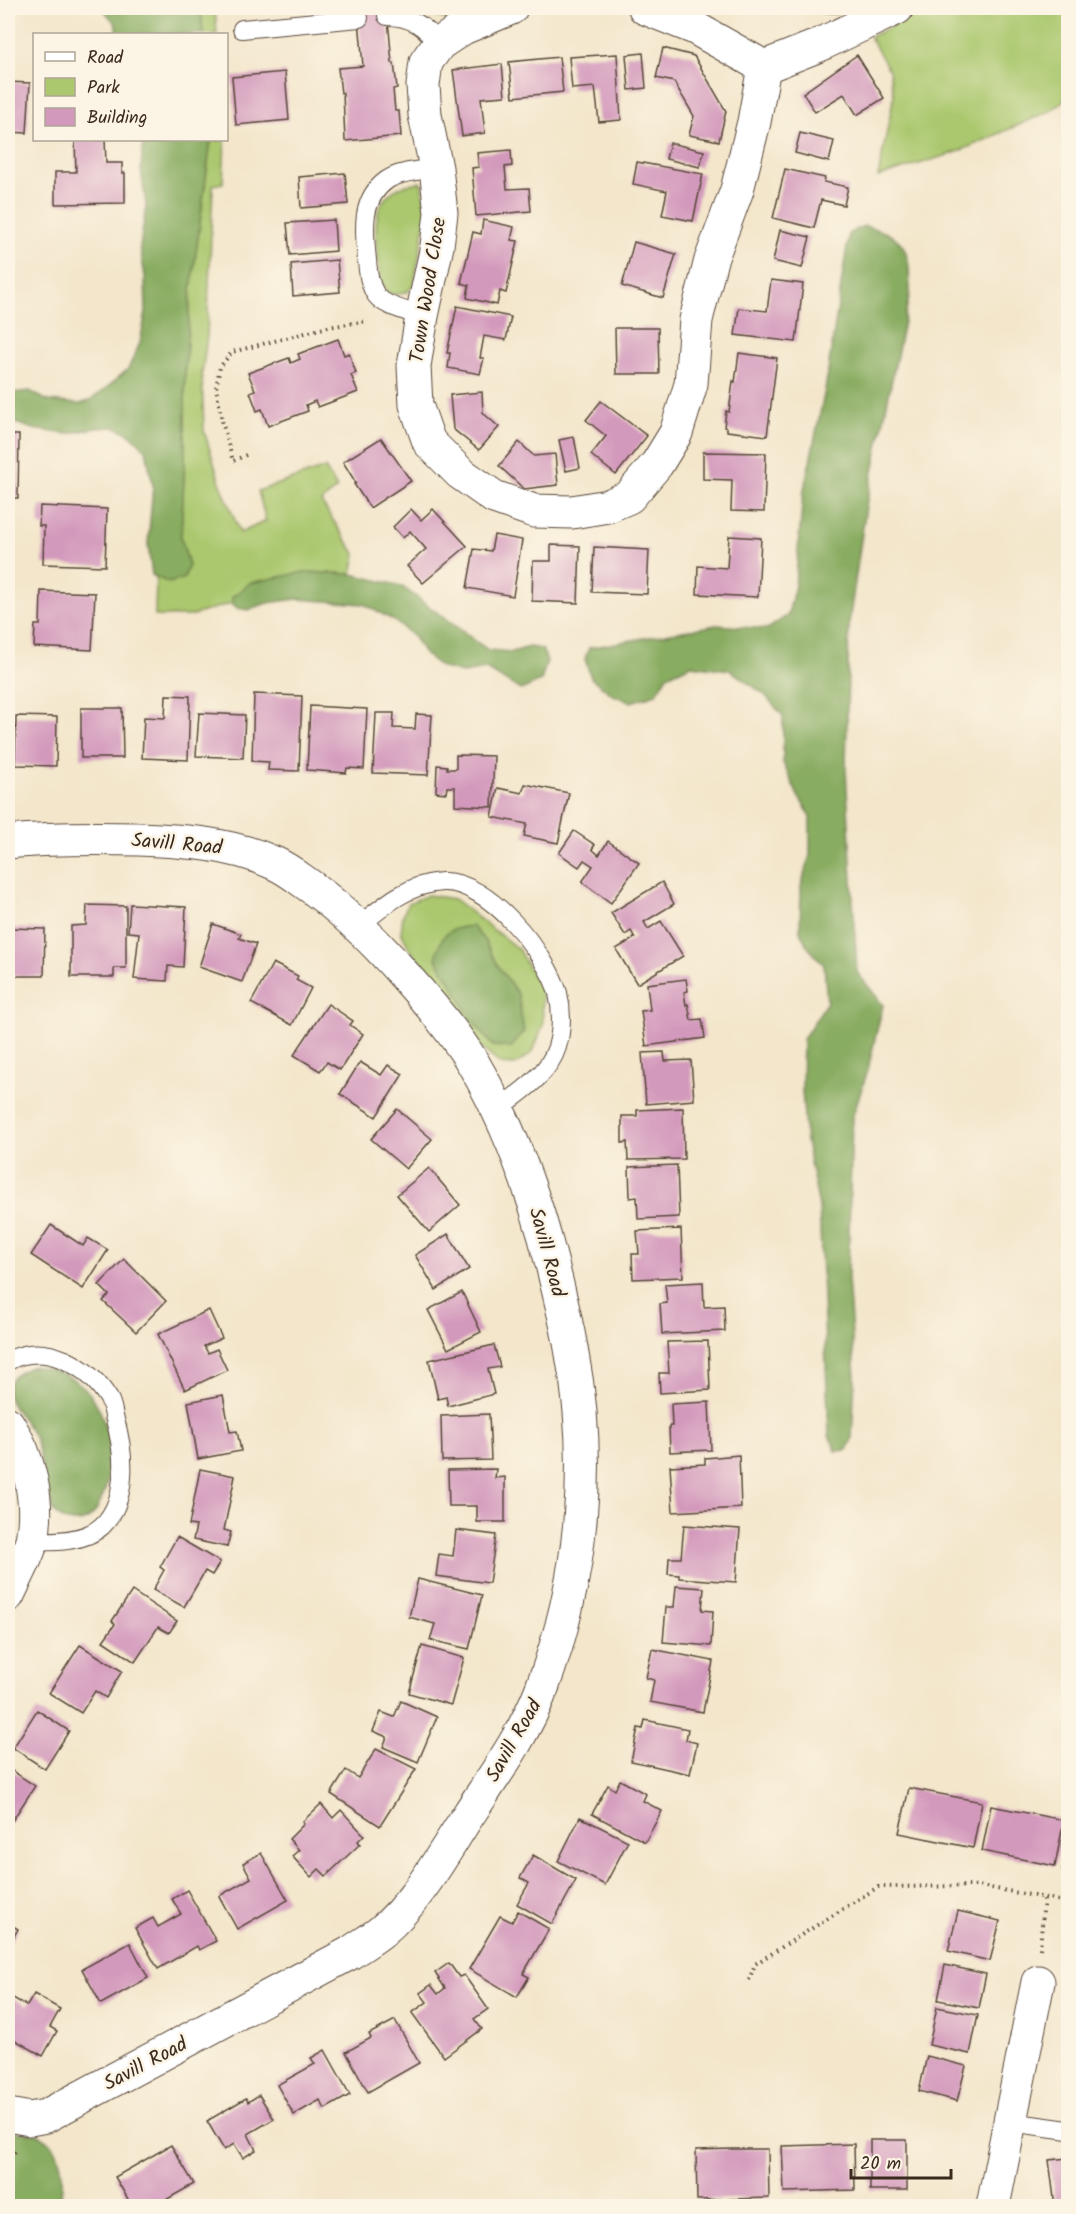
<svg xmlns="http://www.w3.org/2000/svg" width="1076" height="2214" font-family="Kalam,sans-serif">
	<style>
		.green { fill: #abc86e; stroke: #737946; stroke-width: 1.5 }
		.forest { fill: #88ac61; stroke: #626b40; stroke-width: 1.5 }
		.building { fill: #d399bc }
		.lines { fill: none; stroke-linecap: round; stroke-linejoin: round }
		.lane-casing { stroke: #574638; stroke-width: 20 }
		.street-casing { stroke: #574638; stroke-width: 35 }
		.path { stroke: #574638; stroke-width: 4; stroke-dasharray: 1.5 4.5; stroke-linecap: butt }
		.lane { stroke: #fff; stroke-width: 18 }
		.street { stroke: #fff; stroke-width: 33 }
		.labels { text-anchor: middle; stroke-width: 5; stroke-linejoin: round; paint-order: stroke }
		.street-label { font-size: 20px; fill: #3b2a1e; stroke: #fcf5e5 }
	</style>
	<rect width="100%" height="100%" fill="#fcf5e5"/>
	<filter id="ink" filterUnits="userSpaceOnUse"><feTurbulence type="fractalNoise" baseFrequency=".0167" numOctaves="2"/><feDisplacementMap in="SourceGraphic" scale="12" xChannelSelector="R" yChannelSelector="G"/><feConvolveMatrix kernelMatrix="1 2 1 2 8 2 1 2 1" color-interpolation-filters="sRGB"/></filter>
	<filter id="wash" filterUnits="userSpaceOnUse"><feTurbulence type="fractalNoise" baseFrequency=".008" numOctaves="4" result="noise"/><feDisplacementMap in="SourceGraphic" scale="24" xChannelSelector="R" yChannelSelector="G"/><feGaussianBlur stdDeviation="1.35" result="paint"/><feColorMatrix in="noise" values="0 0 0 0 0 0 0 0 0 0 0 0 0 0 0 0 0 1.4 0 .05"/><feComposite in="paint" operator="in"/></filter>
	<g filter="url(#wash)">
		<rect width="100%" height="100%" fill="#f3e6cb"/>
		<g class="green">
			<path d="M201,8H215L217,34H203Z"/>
			<path d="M418,8H470C438,24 449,20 418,8Z"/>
			<path d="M927,8H1068V97L1050,111L960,151L878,177L894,95L889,70L870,37Z"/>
			<path d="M211,140H225L223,183L213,185L207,336L202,374L204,431L220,482L240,533L266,521L258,491L325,468L337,488L321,502L356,555L352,574L304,572L233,597L232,603L190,616H155L156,577L169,582L184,578L189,565L181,538L185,456V368L191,290Z"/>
			<path d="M421,182L427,213L414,284C408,294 401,295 390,294C379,286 380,272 378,259C373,219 373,188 421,182Z"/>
			<path d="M428,895L454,899L518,949L542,991L543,1025L533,1052L515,1065L500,1064L482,1049L443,990L410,950L401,932L403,915L408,903Z"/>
		</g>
		<g class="forest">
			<path d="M102,8H201L203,34H119L115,23Z"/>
			<path d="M143,140H211L191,290L185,368V456L181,538L189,565L184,578L169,583L152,575L148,544L153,486L146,450L130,434L115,427L96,428L67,434L33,429L10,421C6,411 7,403 12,393L30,391L48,401L80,404L91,400L110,385L128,369L140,343L146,312L145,276L140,247L146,206L141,169Z"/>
			<path d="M864,226C909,236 909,250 910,292L866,506L849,623L846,770L857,972L883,1005L867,1073L852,1118L848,1278L855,1377L852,1439L847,1450L836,1451L829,1435L819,1207L806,1142L802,1091L803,1039L827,1002L824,965L807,946L800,931L801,886L810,855V815L798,796L783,763V716L765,695L730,670L691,665L667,676L656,694L631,702L613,695L591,678L585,659L589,648L716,625L767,629L788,615L795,585L803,494L825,390L849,233Z"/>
			<path d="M304,572L352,574L401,586L488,650L512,652L529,647L542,649L547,661L541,681L521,690L486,669L463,673L443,668L425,655L414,637L393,620L364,604L297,599L267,603L248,610L237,608L232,603V597L250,583Z"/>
			<path d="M472,926L484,940L498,966L518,994L524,1031L511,1048L493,1046L473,1022L449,979L436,959C440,934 447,928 472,926Z"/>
			<path d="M33,1366C48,1368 63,1372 76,1381C107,1402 116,1456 105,1490C100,1504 94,1521 78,1522C39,1525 47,1469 37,1445C35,1439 32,1431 27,1425C21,1415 9,1406 8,1394C7,1377 20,1371 33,1366Z"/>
			<path d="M8,2132C16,2132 27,2132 36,2134C65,2143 65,2182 59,2206H8Z"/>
		</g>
		<g id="blocks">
			<g class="building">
				<path d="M358,8H387L392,63H394L397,88L393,89L395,111H399L401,136L345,141L343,93H341L338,68L363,66Z"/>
				<path d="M791,8H839V13L806,12V10L791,9Z"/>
				<path d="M663,48L694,56L726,111L719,141L689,135L694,116L674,82L656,78Z"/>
				<path d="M643,53L646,88L629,90L626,55Z"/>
				<path d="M617,54L621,120L599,122L595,87L572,89L569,57Z"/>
				<path d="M857,55L884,98L857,115L844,94L815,112L803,93Z"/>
				<path d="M559,57L563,92L513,97L509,62Z"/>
				<path d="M502,64L505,96L481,98L485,133L462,136L453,70Z"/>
				<path d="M285,72L289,120L236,125L232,77Z"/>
				<path d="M8,82L30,83L27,133L8,132Z"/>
				<path d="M800,133L834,141L829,162L795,153Z"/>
				<path d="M75,140H105L106,163H122V173H125V203L55,204V172H76Z"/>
				<path d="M670,143L704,151L700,167L666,159Z"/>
				<path d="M511,150L512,166L505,167L507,189L529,188L531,211L476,216L472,168L479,167L477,153Z"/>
				<path d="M637,162L703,174L693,221L662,215L667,191L633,184Z"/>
				<path d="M785,169L825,178L824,182L848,187L844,205L821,200L814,228L773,218Z"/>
				<path d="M345,173L348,204L301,208L299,177Z"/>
				<path d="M8,176H12L10,211L8,210Z"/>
				<path d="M334,220L336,251L290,255L287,223Z"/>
				<path d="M483,220L514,227L511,240L518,241L506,293L500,291L497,305L467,298L469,285L461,283L473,232L481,234Z"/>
				<path d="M780,230L810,237L802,268L773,261Z"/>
				<path d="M634,242L676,254L663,298L622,286Z"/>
				<path d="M337,260L340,292L293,296L291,264Z"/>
				<path d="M771,280L803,284L796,342L735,335L739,308L767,311Z"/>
				<path d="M457,306L511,317L506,340L484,336L480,358H484L480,374L448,368L450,353H447Z"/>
				<path d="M615,328H658L659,374H616Z"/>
				<path d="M338,339L344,355L349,353L356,373L351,375L358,392L318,407L315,401L306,405L308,411L268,426L262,409L257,411L250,392L255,390L248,373L289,358L291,363L300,359L298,354Z"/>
				<path d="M739,353L777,358L767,436L727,431V428L724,427L726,411L729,412L733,381L735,382Z"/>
				<path d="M482,392L483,413L499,427L479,450L453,429L450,395Z"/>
				<path d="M601,401L647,436L616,475L591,455L606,436L586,420Z"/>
				<path d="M8,435H19L18,498H8Z"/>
				<path d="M574,437L580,468L566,471L559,440Z"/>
				<path d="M381,438L411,481L370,508L354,484L356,483L343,462Z"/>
				<path d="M519,442L534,456L555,454L558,485L524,489L499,466Z"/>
				<path d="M703,452L766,453L764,512L731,511L732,480L703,479Z"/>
				<path d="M40,506L107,509L105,566L43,564L44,526H39Z"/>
				<path d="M411,509L421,520L433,509L467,546L423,583L407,566L426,549L410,531L403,538L393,527Z"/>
				<path d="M494,535L522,540L513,596L467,588L474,549L491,551Z"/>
				<path d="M729,536L761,538L758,597L697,594L698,566L727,568Z"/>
				<path d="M551,545L580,546L578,603L532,601L533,561H551Z"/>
				<path d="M594,547L649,550L647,594L592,592Z"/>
				<path d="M41,591L95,593L92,650L34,647L35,625H40Z"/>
				<path d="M254,694L302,696L299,771L268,770L269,762L252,761Z"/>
				<path d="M166,695L190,696L188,760L142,758L144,717L165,718Z"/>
				<path d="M310,706L367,709L364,769L347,768L346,773L307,770Z"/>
				<path d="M81,708H122L123,758H81Z"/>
				<path d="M199,713L245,715L243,758L196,756Z"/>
				<path d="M376,713H394L393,728L415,729L416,714L432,715L428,775L373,773Z"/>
				<path d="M16,716L57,717L56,766L15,765Z"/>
				<path d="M456,755L494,756L492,807L455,805V787H447L446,793L436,792L437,765L447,766V769H456Z"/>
				<path d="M525,784L569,793L558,843L524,836L527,824L492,817L498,788L522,793Z"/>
				<path d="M574,831L595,845L592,849L599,855L608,841L639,863L611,903L582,882L593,866L584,860L579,867L559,853Z"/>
				<path d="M662,882L674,904L644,922L648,929L661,921L683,956L637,984L616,949L635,938L631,931L625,935L611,913Z"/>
				<path d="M130,904L186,907L183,967L168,966L167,981L134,979L139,933L128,932Z"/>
				<path d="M87,905L126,906V968H114V977H71V926L86,925Z"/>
				<path d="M213,924L241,934L239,938L256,944L242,982L199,967Z"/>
				<path d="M8,928L45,929L44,976H8Z"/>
				<path d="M273,963L298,976L296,980L311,988L292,1025L251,1003Z"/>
				<path d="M686,979L688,991L684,992L686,1005L688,1004L691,1020L702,1019L705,1038L646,1046L641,1011L650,1010L647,984Z"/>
				<path d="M328,1004L353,1021L350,1025L363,1034L340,1070L327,1062L320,1071L294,1055Z"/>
				<path d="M664,1052L665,1061L691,1060L694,1100L646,1104L642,1053Z"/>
				<path d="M360,1062L381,1075L388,1065L403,1074L376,1117L340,1094Z"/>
				<path d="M683,1108L684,1159L628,1160L627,1142L622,1143V1116H637V1110Z"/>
				<path d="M397,1109L432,1139L406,1169L371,1139Z"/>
				<path d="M677,1165L679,1217L638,1219L637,1197L630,1198L629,1167Z"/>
				<path d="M429,1168L460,1205L429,1232L397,1195Z"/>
				<path d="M51,1225L83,1246L88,1238L108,1250L83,1289L31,1255Z"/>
				<path d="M681,1229L683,1277L633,1279L632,1254H639L637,1231Z"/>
				<path d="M448,1234L469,1269L436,1290L415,1255Z"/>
				<path d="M124,1259L166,1301L136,1332L103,1301L109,1295L99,1285Z"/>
				<path d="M703,1282L704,1307L724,1306L725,1331L662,1334L660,1304L667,1303L665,1284Z"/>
				<path d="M462,1292L481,1332L448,1349L428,1310Z"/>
				<path d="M209,1310L222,1338L204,1346L208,1353L217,1349L227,1370L185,1390L158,1334Z"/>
				<path d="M708,1341L710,1390L660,1393L659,1373H669L667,1342Z"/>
				<path d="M494,1345L500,1367L488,1369L494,1394L448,1406L446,1397L438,1399L429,1360Z"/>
				<path d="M223,1395L230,1432L237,1431L241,1451L198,1459L188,1402Z"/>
				<path d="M709,1402L711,1450L670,1452L669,1426H672L671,1404Z"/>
				<path d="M489,1414L491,1460L442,1461L441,1416Z"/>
				<path d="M739,1455L741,1508L673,1512L670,1466L705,1464V1458Z"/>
				<path d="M200,1469L235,1476L224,1530L231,1532L227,1547L193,1540L196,1526L189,1525Z"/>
				<path d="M496,1469L495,1478L505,1477V1522H477V1506H449L448,1470Z"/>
				<path d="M684,1525L740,1529L736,1582L679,1578V1575L668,1574L669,1558H681Z"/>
				<path d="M456,1530L496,1535L489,1583L436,1576L439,1554L453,1556Z"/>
				<path d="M177,1537L220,1562L212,1575L205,1571L184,1607L153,1590L164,1570L160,1567Z"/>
				<path d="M418,1579L482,1595L469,1649L430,1640L435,1624L409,1617Z"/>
				<path d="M676,1586L704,1588L702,1610L713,1611L711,1646L663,1642L666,1607H674Z"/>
				<path d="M132,1591L177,1621L169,1633L158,1627L135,1662L103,1641L115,1624L112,1621Z"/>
				<path d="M80,1645L122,1671L106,1698L95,1691L81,1713L49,1693Z"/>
				<path d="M422,1646L464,1658L451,1705L409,1693Z"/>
				<path d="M652,1649L713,1661L703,1712L650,1702L654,1680L646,1678Z"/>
				<path d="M401,1701L437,1717L418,1762L383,1747L387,1737L373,1731L381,1712L394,1717Z"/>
				<path d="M37,1710L69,1731L45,1769L13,1748Z"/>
				<path d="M645,1720L688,1729L686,1740L697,1743L690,1774L631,1761L638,1728L643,1729Z"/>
				<path d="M376,1749L416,1769L380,1826L331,1794L346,1770L358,1778Z"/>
				<path d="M8,1768L35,1786L10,1824L8,1822Z"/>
				<path d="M620,1780L646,1794L643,1801L662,1811L645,1842L592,1814L608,1785L615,1790Z"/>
				<path d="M909,1788L982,1802L973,1848L899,1833Z"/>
				<path d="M321,1804L333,1818L341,1810L364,1835L358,1841L360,1844L326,1876L319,1869L311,1877L292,1856L299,1850L289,1839L304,1824L302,1822Z"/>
				<path d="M991,1806L1064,1820L1055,1866L982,1851Z"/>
				<path d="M580,1817L628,1841L605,1885L558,1861Z"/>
				<path d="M1067,1845H1068V1872L1062,1871Z"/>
				<path d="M261,1853L288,1900L237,1929L219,1896L251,1878L243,1863Z"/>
				<path d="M533,1855L576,1880L552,1924L517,1904L529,1883L520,1878Z"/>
				<path d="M187,1890L216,1941L199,1950L197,1946L158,1969L135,1928L153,1918L158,1927L181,1914L172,1899Z"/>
				<path d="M518,1911L549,1929L523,1974L529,1977L517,1997L469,1969L500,1916L512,1922Z"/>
				<path d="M958,1911L1000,1921L990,1961L948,1951Z"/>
				<path d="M8,1923L18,1929L8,1947Z"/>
				<path d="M130,1943L148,1978L101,2004L82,1969Z"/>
				<path d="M449,1963L459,1977L464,1975L488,2009L474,2019L482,2029L444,2057L412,2013L427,2002L420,1993L431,1985L438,1994L445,1988L435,1973Z"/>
				<path d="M945,1965L986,1974L979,2008L938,2000Z"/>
				<path d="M34,1994L60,2009L50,2027L57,2031L43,2056L8,2036V1995L27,2006Z"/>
				<path d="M937,2007L978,2015L970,2054L929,2045Z"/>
				<path d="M395,2020L419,2063L368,2092L346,2052L371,2038L369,2034Z"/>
				<path d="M325,2050L350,2095L325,2109L320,2100L294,2115L277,2085L315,2064L311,2058Z"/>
				<path d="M927,2056L966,2066L957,2101L919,2091Z"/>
				<path d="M259,2095L274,2119L248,2134L256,2150L243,2158L234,2144L224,2150L207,2121L246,2098L248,2102Z"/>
				<rect x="870" y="2140" width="37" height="50"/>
				<path d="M854,2144L855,2190L784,2192L782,2146Z"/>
				<path d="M171,2145L194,2184L155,2206H132L115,2177Z"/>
				<path d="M733,2149H768L769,2198L697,2200L696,2150Z"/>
				<path d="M1068,2158V2206H1055L1049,2160Z"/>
			</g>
		</g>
	</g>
	<g filter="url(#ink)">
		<use href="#blocks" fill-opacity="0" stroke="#574638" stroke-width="1.5"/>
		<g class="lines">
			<defs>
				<g id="lane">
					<path d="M387,16C411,16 425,26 439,44"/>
					<path d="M242,29L359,18"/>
					<path d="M422,316C408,311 385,307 376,295C369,284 368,272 367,260C364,231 360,199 387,180C400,171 421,171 436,168"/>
					<path d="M359,926C384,905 408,884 442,882C487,879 547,954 558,993C562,1011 562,1030 557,1047C549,1074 520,1093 498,1109"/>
					<path d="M8,1361C45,1341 88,1365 109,1399C112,1404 113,1411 114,1416C124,1449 130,1499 102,1526C85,1542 54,1542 32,1541"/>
					<path d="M1010,2122L1068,2130"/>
				</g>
				<g id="street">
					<path d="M511,8L463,28L439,44L426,62L423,85L425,115L436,168L441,213L437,246L422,316L414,366L416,405L429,442L460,473L494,497L534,511L572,512L608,506L629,497L657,464L676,433L691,384L696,320L711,260L737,190L754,122L764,67"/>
					<path d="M645,8L695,28L764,67"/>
					<path d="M764,67L817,46L897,8"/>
					<path d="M8,842C51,838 94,838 138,839C185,841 230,843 274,863C283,867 292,873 300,879C341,907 375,941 407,978C431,1005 455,1033 473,1063C510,1126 534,1193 552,1264C559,1293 567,1323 572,1354C593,1465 582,1581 542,1688C525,1733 496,1773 469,1814C444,1852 417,1902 382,1931C372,1939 360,1946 350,1953L46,2116L30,2119L8,2115"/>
					<path d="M8,1424C29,1456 40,1501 32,1540C28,1557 15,1579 8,1595"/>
					<path d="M993,2206L1038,1982"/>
				</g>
			</defs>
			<use href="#lane" class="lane-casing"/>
			<use href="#street" class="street-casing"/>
			<g class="path">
				<path d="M246,455L233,461L223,425L216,388L220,367L232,352L328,327L368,321"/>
				<path d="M1040,1949L1044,1899"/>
				<path d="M749,1980L755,1964L878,1887L980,1886L1068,1902"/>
				<path d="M8,2163L15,2151"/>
			</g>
			<use href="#lane" class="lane"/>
			<use href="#street" class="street"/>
		</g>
	</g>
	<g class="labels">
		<g class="street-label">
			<text transform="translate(427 290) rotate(-81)" y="7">Town Wood Close</text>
			<text transform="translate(177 843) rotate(5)" y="7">Savill Road</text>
			<text transform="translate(548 1252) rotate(75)" y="7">Savill Road</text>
			<text transform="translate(513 1740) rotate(-60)" y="7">Savill Road</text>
			<text transform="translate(145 2063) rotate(-28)" y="7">Savill Road</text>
		</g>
	</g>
	<rect width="1076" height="2214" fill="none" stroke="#fcf5e5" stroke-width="30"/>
	<rect x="33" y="33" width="195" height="108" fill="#fcf5e5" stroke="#afa495" stroke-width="1.5"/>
	<rect x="45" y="52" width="30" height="9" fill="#ffffff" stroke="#afa495" stroke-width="1.5"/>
	<text x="87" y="63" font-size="18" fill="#3b2a1e">Road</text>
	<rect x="45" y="78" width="30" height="18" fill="#abc86e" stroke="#afa495" stroke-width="1.5"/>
	<text x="87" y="93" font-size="18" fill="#3b2a1e">Park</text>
	<rect x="45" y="108" width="30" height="18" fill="#d399bc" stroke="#afa495" stroke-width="1.5"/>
	<text x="87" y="123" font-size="18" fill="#3b2a1e">Building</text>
	<path d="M851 2169v9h100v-9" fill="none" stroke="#3b2a1e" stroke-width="3"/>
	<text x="860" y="2169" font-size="18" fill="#3b2a1e" stroke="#fcf5e5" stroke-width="4.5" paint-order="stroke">20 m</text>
</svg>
